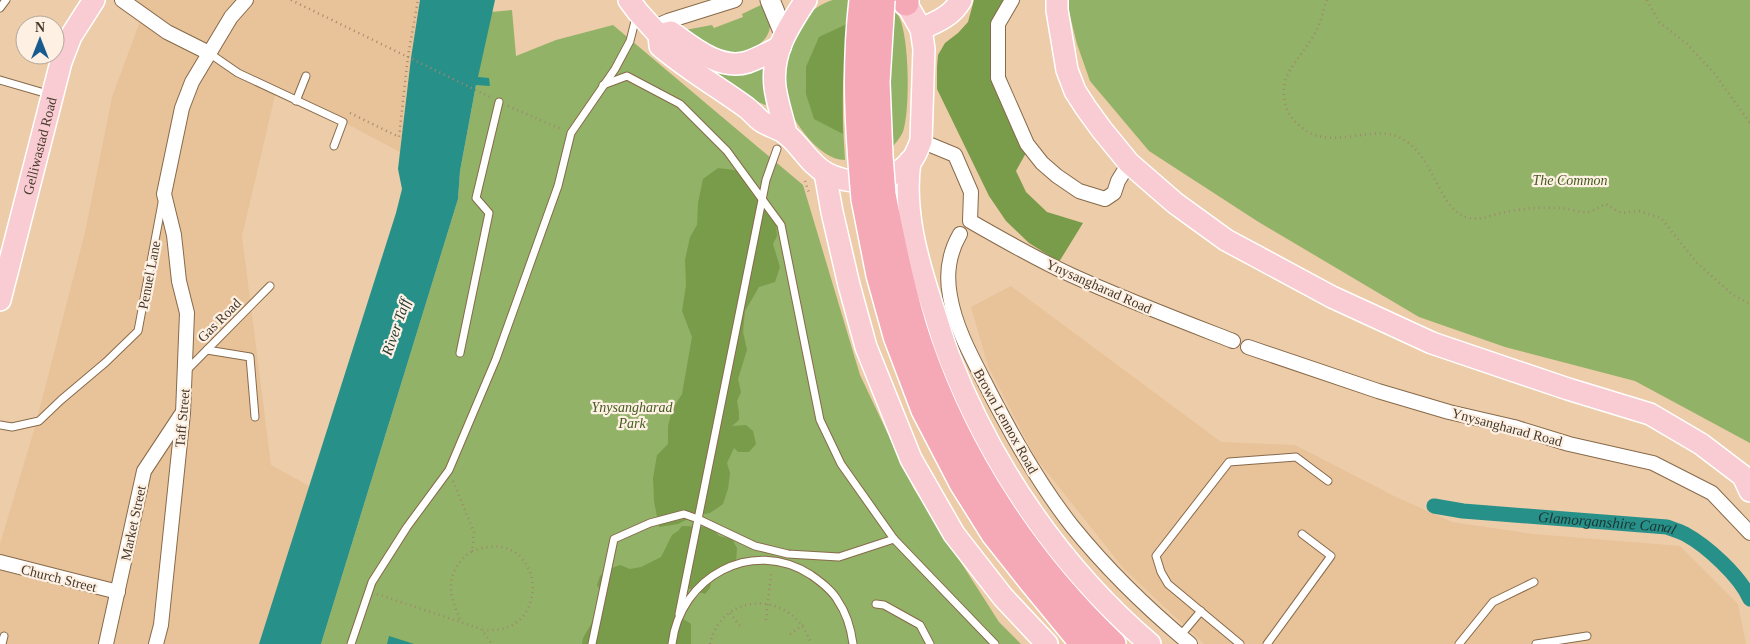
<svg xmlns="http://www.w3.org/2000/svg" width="1750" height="644" font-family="'Times New Roman',serif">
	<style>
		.built { fill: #e8c299 }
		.green { fill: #91b267 }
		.forest { fill: #799c4a }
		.water { fill: #269089 }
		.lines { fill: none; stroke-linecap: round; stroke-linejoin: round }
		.canal { stroke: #269089; stroke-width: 15 }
		.lane-casing { stroke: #876a4a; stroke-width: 9 }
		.street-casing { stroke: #876a4a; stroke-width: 16 }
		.secondary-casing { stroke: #876a4a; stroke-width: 21 }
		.primary-casing { stroke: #fff; stroke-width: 24 }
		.highway-casing { stroke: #fff; stroke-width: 28 }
		.path { stroke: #a0886f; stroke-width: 2.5; stroke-dasharray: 1 4; stroke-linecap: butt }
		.lane { stroke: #fff; stroke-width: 7 }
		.street { stroke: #fff; stroke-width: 14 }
		.secondary { stroke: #fff; stroke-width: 19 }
		.primary { stroke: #f9cbd3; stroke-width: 21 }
		.highway { stroke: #f5a8b5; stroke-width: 25 }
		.highway-bridge-casing { stroke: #fff; stroke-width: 28; stroke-linecap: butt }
		.highway-bridge { stroke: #f5a8b5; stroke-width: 25 }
		.labels { text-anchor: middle; stroke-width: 4.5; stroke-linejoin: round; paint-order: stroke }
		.street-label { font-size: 14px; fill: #46392b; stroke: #fef1e3 }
		.park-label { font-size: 14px; font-style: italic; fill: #445b22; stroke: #fef1e3 }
		.water-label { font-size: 15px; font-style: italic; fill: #1e3533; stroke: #fef1e3 }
	</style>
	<rect width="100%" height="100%" fill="#edcca9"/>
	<g class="built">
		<path d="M137,0H420L411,58L400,152L277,87L242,236L271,465L311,487L259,644H0V544L35,427L85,232L112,97L145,8Z"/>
		<path d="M1011,286L1221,442L1295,445L1396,497L1452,522L1533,534L1680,546L1738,604L1746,644H1204L1124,569L1035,457L988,366L971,307Z"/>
	</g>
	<g class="green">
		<path d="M833,0H849C843,56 841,104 845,160C831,160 818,149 809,139C799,127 791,116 787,100C780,76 790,38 804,19C810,11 824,2 833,0Z"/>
		<path d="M1066,0H1750V443L1635,381L1505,347L1419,317L1257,221L1149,151L1090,81L1077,44Z"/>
		<path d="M763,4C765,9 770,16 770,22C772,44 743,57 725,53C710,50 697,39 685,30L712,25L714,28L743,17L742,14Z"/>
		<path d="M512,10L516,56L556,40L613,25L803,185L860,375L914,489L999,622L1021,644H321L458,199L460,171L476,85H490L477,77L491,12Z"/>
		<path d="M893,10C896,13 899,16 900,19C909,41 910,105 904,128C903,135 896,142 892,148C889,101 889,56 893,10Z"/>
		<path d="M666,39L763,69L766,105C731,94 696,62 666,39Z"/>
	</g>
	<g class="forest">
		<path d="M974,0H1007L992,64L995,90L1027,151L1016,171L1026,192L1047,212L1083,223L1059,262L1029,243L1006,221L989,196L937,89V67L938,55L945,43L958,33L968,22Z"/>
		<path d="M847,24C843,61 842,97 843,134L814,119L806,94V67L819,37Z"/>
		<path d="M718,168L742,171L766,198L775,210L777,236L773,244L780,267L775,282L759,287L745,311L743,332L747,350L738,379L741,392L737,401L739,412V420L732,426L746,425L753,431L756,444L749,452H738L734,448L727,463L730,473L728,489L723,504L710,513L694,516L678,524L659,527L654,501L653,478L657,455L668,444V426L672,410L682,394L692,337L682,311L686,285L685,260L690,237L697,225L698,203L703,179Z"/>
		<path d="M682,526L711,527L719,536L732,539L737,548L736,561L713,572L710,588L705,594L691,589L685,588L678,594L676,614L691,624V644H582L583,638L604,602L602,593L597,585L600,576L609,569L620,565L630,569L641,567L661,557L672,535L678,531Z"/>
	</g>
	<g class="water">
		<path d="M420,0H495L478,77L489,78L490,86L476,85L460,171L458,199L321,644H259L396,213L402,189L398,169L411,58Z"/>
		<path d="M389,636L414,644H387Z"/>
	</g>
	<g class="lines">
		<path class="canal" id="s1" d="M1434,506L1463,511L1667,527C1672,529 1679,531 1685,534C1707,546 1740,576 1750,599"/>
		<defs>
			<g id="lane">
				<path d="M0,8L6,0"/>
				<path d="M209,53L238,73L343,122L334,146"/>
				<path d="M0,80L41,92L49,97"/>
				<path d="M603,85L627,76L680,104L727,151L781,225L820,420L841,464L894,539L995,644"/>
				<path d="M296,101L306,76"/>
				<path d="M207,350L250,357L255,417"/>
				<path d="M460,353L489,213L476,198L499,102"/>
				<path d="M186,371L270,286"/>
				<path d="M0,425L12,427L39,421L61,400L106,362L138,331L162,203"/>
				<path d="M876,604L884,605L920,625L930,644"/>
				<path d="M679,614L766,180L777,149"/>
				<path d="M1180,636L1201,611"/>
				<path d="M2,644L4,636"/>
				<path d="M351,644L372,582L407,527L449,470L496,359L558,186L571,133L615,69L630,41L636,17"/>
				<path d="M592,644L614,539L650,523L684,514L698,519L755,546L788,554L839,557L894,539"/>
				<path d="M672,644C680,577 752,537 811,575C821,582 832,590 838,601C847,614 851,629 853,644"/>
				<path d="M1240,644L1168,584L1161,572L1156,556L1229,462L1296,457L1328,481"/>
				<path d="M1267,644L1331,556L1302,534"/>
				<path d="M1459,644L1493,602L1534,582"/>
				<path d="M1536,644L1587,636"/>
			</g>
			<g id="street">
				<path d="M122,0L167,32L209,53"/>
				<path d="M1012,0L998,24V78L1027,144L1042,163L1057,176L1079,191L1105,199L1114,193L1118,181L1129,163"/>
				<path d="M652,28L668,21L735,0"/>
				<path d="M921,141L955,155L971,192L970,221C1003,240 1036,259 1071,275C1124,299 1179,320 1233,341"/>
				<path d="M960,234C949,253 946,275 950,296C955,326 970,354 984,381C1010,432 1037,481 1072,526C1106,568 1149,610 1190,644"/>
				<path d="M1248,347L1378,391L1449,412L1514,427L1569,444L1653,463L1712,493L1750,533"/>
				<path d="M0,562L118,592"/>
				<path d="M106,644L144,471L181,415"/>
				<path d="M156,644L161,625L183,413L187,313L179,281L174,235L164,194L182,108L192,82L231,17L246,0"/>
			</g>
			<path id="secondary" d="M770,0L784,34"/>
			<g id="primary">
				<path d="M629,0L638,12L659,35"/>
				<path d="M1057,0V10L1067,70L1075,91L1086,108L1102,130L1129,163L1175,203L1226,240L1332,297L1432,343L1568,389L1650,414L1701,444L1743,476L1750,491"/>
				<path d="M921,29C937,22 952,16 961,0"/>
				<path d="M659,35L660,46C687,69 718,87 747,108C752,112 756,117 761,121C768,126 778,128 785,133C800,144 809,164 826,173C852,187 891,183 911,161C916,155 918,148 921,141L924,49L921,29L906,3L902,0"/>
				<path d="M659,35L671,32C692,47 720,71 748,62C759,58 770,52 780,47"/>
				<path d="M786,134C783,118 777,103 775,87C771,53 788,27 806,0"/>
				<path d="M910,161C903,210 917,259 932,305C938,323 943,342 950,359C992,467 1062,569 1150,644"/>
				<path d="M825,173L832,212L849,285L866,347L911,459L954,534L1003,597L1047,644"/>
				<path id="s2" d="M0,300L61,62L71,36L94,0"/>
			</g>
			<g id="highway">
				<path d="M906,0V3"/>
				<path d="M883,195C893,245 903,295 919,343C958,457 1026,561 1113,644"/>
				<path d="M864,199L879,275L896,336L924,410L962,483L994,534L1032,582L1083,644"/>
			</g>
		</defs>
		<use href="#lane" class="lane-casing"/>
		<use href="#street" class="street-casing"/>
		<use href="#secondary" class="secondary-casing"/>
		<use href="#primary" class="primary-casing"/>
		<use href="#highway" class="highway-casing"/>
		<g class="path">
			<path d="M291,0L490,97"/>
			<path d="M1327,0C1323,11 1320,25 1314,35C1299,61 1275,76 1287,109C1290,117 1295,122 1301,127C1328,151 1368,126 1396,136C1435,151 1436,207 1466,217C1480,222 1492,214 1506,212C1525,208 1543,207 1562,208C1570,209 1581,213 1588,212C1594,211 1600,206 1606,204L1621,213L1639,211L1661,218L1697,263L1732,294L1750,304"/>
			<path d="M1647,0L1659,22L1687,44L1714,73L1750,123"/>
			<path d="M508,106L563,130"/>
			<path d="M350,113L399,137L408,56L418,0"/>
			<path d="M805,181L809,193"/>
			<path d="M453,481L474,532L472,551C444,572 448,593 461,622"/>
			<path d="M472,551C481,548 492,545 502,547C539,555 544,611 509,627C501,630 491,630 483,631"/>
			<path d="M377,594L481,629L492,644"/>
			<path d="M730,613L741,627"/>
			<path d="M766,620L771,573"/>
			<path d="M790,634L803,625"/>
			<path d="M710,644C722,589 795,591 811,644"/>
		</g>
		<use href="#lane" class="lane"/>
		<use href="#street" class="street"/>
		<use href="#secondary" class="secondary"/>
		<use href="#primary" class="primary"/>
		<use href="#highway" class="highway"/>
		<defs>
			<g id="highway-bridge">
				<path d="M862,0C854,70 858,130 864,199"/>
				<path d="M882,0L877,82L880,156L883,195"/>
			</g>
		</defs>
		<use href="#highway-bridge" class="highway-bridge-casing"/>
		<use href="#highway-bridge" class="highway-bridge"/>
	</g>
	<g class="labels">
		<g class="street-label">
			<text dy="5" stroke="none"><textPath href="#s2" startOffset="159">Gelliwastad Road</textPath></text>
			<text transform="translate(149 275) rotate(-79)" y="5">Penuel Lane</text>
			<text transform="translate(1099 286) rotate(24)" y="5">Ynysangharad Road</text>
			<text transform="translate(219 320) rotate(-45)" y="5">Gas Road</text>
			<text transform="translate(182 418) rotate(-85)" y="5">Taff Street</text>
			<text transform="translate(1006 421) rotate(61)" y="5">Brown Lennox Road</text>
			<text transform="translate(1507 427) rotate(15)" y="5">Ynysangharad Road</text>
			<text transform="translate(133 523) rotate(-78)" y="5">Market Street</text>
			<text transform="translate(59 578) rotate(14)" y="5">Church Street</text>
		</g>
		<g class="park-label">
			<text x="1570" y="185">The Common</text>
			<text x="632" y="412">Ynysangharad<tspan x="632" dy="16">Park</tspan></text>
		</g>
		<g class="water-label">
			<text transform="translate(396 327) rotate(-71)" y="5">River Taff</text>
			<text dy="5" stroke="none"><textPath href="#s1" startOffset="174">Glamorganshire Canal</textPath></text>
		</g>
	</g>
	<g transform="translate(40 40)"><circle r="24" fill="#fef1e3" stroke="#b4a799"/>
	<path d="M0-4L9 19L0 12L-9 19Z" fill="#195a8f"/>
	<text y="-8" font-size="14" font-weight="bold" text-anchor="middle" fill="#46392b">N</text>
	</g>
</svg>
